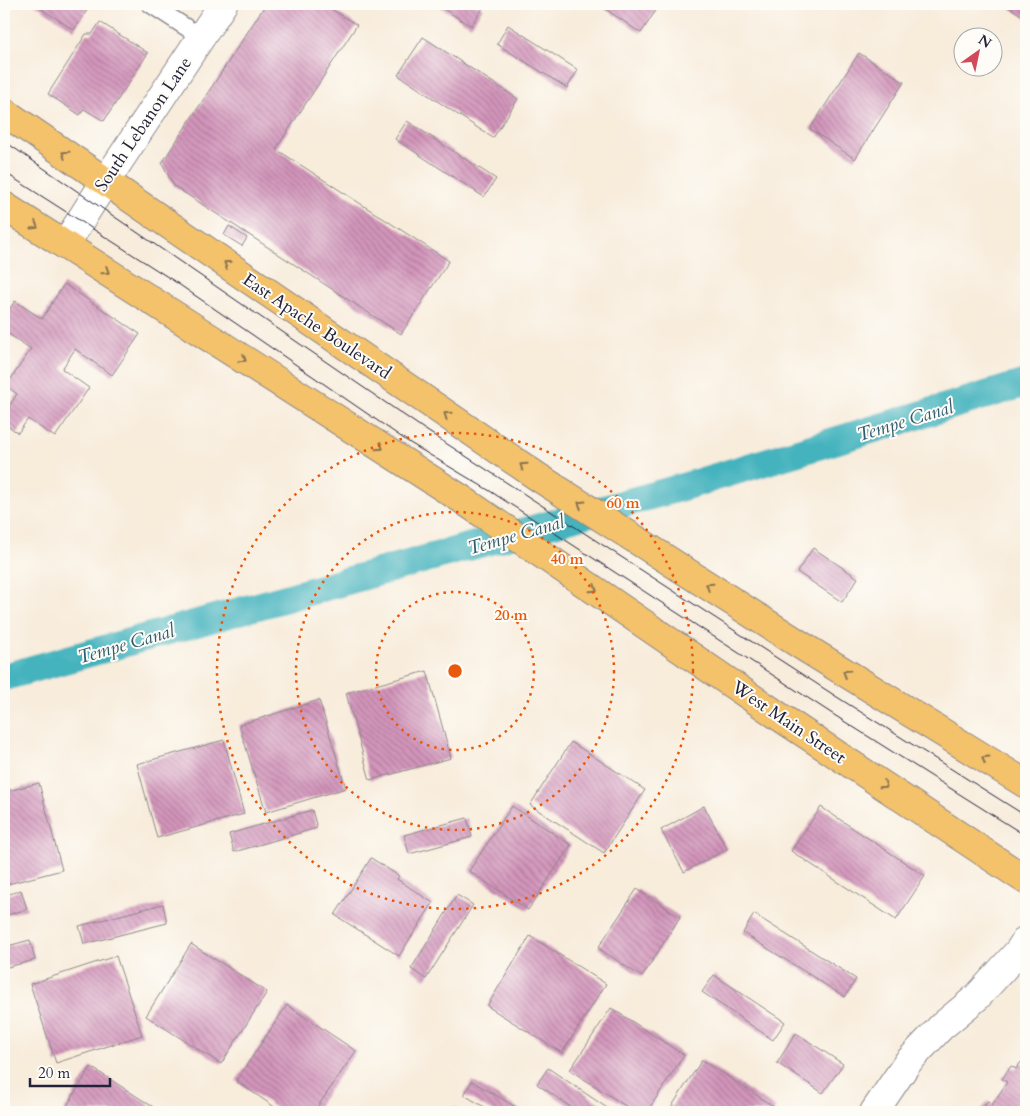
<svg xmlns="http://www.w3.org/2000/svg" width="1030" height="1116" font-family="Cardo,serif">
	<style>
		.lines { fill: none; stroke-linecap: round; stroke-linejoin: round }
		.canal { stroke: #44b3be; stroke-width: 28 }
		.building { fill: url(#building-back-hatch) }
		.lane-casing { stroke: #8d878b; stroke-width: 19 }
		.street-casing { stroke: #8d878b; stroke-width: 30 }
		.primary-casing { stroke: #8d878b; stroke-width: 30 }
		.lane { stroke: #fff; stroke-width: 16 }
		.street { stroke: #fff; stroke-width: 28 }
		.primary { stroke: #f3c26a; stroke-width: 28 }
		.tram { stroke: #22223b; stroke-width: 1 }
		.oneway { stroke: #8a7252 }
		.ring { fill: none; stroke: #e8590c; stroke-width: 2.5; stroke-dasharray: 2.5 5 }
		.labels { text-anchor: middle; stroke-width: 4; stroke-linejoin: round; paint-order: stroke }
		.street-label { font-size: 18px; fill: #22223b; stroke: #fdfcf7 }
		.water-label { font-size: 19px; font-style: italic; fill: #305c6f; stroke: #fdfcf7 }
		.centre { fill: #e8590c; stroke: #fdfcf7; stroke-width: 2.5 }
		.ring-label { font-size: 15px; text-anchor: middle; font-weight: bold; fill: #e8590c; stroke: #fdfcf7; stroke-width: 4; stroke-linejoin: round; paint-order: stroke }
	</style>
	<defs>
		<pattern id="building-back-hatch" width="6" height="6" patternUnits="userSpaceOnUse" patternTransform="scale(1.25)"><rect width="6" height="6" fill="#d395bb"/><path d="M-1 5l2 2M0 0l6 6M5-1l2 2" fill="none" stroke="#ab7999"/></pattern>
	</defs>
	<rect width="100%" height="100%" fill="#fdfcf7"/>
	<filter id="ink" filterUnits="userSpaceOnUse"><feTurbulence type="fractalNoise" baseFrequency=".02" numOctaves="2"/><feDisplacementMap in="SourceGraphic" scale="10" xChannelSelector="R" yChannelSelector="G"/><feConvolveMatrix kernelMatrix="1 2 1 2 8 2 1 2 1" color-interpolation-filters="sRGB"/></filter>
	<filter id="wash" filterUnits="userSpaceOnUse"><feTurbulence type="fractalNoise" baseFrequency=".0096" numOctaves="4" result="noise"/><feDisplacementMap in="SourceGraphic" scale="20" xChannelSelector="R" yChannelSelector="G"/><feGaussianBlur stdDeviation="1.12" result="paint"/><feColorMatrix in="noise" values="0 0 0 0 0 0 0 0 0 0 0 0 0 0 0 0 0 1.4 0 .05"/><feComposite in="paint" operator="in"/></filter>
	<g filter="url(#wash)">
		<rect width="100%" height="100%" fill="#f8ecdb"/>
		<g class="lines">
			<path class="canal" d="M4,677L686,486L1026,383"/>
		</g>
		<g id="blocks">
			<g class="building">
				<path d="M34,4H91L74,30Z"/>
				<path d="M266,4H324L357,25L276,149L449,261L401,334L174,186L162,163Z"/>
				<path d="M438,4H476L483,8L471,26L437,5Z"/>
				<path d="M598,4H660L641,33Z"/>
				<path d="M1004,4H1026V18Z"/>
				<path d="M100,22L148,53L104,121L84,109L80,115L48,94L86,34H92Z"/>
				<path d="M508,25L578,70L567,88L497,44Z"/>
				<path d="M423,37L518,99L493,138L398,75Z"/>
				<path d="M859,53L904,82L855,159L810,129Z"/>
				<path d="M407,121L496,179L484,197L395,139Z"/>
				<path d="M229,226L247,238L242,246L224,235Z"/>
				<path d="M64,284L140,334L112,375L75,349L62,369L89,388L55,437L28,419L18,433L4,423V414L17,394L6,386L31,349L4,331V317L15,301L42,319Z"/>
				<path d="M813,548L858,578L842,602L797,572Z"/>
				<path d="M427,671L451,758L370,780L346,693Z"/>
				<path d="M319,700L346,788L266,812L239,725Z"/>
				<path d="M224,740L244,814L157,838L137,764Z"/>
				<path d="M571,742L645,790L604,853L530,805Z"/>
				<path d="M39,783L62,870L4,885V792Z"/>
				<path d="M512,806L571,845L528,910L469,871Z"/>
				<path d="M704,806L727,849L684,872L661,830Z"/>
				<path d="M821,807L925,876L896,920L791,851Z"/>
				<path d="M312,810L317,828L234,852L229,834Z"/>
				<path d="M467,818L472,837L409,854L404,835Z"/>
				<path d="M371,858L399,876L397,879L433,903L399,956L335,915Z"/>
				<path d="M637,889L680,917L642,977L598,948Z"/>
				<path d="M21,890L27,909L4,916V896Z"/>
				<path d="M457,895L473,905L426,979L411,969Z"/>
				<path d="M163,904L167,923L84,944L79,926Z"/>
				<path d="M754,914L856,979L845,997L743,933Z"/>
				<path d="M530,936L606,984L562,1053L487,1006Z"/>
				<path d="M30,940L35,960L4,968V947Z"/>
				<path d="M191,944L267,992L221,1064L146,1016Z"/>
				<path d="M116,956L142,1035L56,1063L30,984Z"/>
				<path d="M714,975L785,1022L773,1040L702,992Z"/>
				<path d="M287,1005L356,1051L314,1112H282L236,1081Z"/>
				<path d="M611,1008L684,1055L647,1112H635L570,1070Z"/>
				<path d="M796,1033L843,1064L823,1093L777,1063Z"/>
				<path d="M702,1060L776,1108L773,1112H668Z"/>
				<path d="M1021,1062L1025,1064L1026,1062V1112H980L988,1101L992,1105L1007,1082L1002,1079L1011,1066L1016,1069Z"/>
				<path d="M91,1067L161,1112H63Z"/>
				<path d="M548,1068L613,1112H578L537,1084Z"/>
				<path d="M472,1081L524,1112H493L464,1095Z"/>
				<path d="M454,1107L463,1112H451Z"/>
			</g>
		</g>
	</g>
	<g filter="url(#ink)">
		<use href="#blocks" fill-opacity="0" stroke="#8d878b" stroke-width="1"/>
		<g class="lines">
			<defs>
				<path id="lane" d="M150,4L201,37"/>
				<g id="street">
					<path d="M65,245L92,202L223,4"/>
					<path d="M874,1112L908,1062L941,1027L977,997L1018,952L1026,940"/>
				</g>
				<g id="primary">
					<path d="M4,112L538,477L807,649L1026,784"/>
					<path d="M4,206L460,498L783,719L1026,880"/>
				</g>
			</defs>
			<use href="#lane" class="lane-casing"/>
			<use href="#street" class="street-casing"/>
			<use href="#primary" class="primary-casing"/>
			<use href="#lane" class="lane"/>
			<use href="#street" class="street"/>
			<use href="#primary" class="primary"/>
			<g class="tram">
				<path d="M4,141L424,429L837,697L1026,816"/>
				<path d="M4,172L174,281L410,443L490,491L831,713L1026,836"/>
			</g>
		</g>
		<defs><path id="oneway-chevron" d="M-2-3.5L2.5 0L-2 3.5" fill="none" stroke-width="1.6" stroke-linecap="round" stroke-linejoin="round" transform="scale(1.25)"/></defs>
		<g class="oneway">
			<use href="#oneway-chevron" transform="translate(65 154) rotate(-146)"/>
			<use href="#oneway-chevron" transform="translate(35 226) rotate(32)"/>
			<use href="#oneway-chevron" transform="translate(227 264) rotate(-146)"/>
			<use href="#oneway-chevron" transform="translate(106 271) rotate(33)"/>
			<use href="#oneway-chevron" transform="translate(243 359) rotate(33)"/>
			<use href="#oneway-chevron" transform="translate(447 415) rotate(-146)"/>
			<use href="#oneway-chevron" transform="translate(380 447) rotate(33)"/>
			<use href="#oneway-chevron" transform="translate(523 466) rotate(-146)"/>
			<use href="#oneway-chevron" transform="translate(581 504) rotate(-148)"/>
			<use href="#oneway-chevron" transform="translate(709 586) rotate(-147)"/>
			<use href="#oneway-chevron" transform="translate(594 589) rotate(34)"/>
			<use href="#oneway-chevron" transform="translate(846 673) rotate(-148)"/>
			<use href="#oneway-chevron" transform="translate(985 759) rotate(-148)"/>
			<use href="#oneway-chevron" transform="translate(884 785) rotate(34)"/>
		</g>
	</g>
	<g class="ring">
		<circle cx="455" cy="671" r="79"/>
		<circle cx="455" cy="671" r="159"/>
		<circle cx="455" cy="671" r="238"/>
	</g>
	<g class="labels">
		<g class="street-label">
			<text transform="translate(143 124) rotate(-56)" y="6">South Lebanon Lane</text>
			<text transform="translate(317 326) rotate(34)" y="6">East Apache Boulevard</text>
			<text transform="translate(789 722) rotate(34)" y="6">West Main Street</text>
		</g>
		<g class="water-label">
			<text transform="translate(905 420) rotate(-17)" y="7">Tempe Canal</text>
			<text transform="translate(516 534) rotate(-16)" y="7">Tempe Canal</text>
			<text transform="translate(126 643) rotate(-16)" y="7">Tempe Canal</text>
		</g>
	</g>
	<circle cx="455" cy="671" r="8" class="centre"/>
	<g class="ring-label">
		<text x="623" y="508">60 m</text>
		<text x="567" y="564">40 m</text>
		<text x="511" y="620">20 m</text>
	</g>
	<rect width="1030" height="1116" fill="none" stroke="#fdfcf7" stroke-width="20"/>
	<g transform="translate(978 52) rotate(33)"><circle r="24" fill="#fdfcf7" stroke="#a5a5ac"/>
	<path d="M0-4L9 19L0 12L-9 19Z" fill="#d1495b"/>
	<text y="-8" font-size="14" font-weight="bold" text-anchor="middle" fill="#22223b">N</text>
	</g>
	<path d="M30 1078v8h80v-8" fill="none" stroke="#22223b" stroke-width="2.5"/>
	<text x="38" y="1078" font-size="15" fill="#22223b" stroke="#fdfcf7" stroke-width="4" paint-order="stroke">20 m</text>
</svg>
